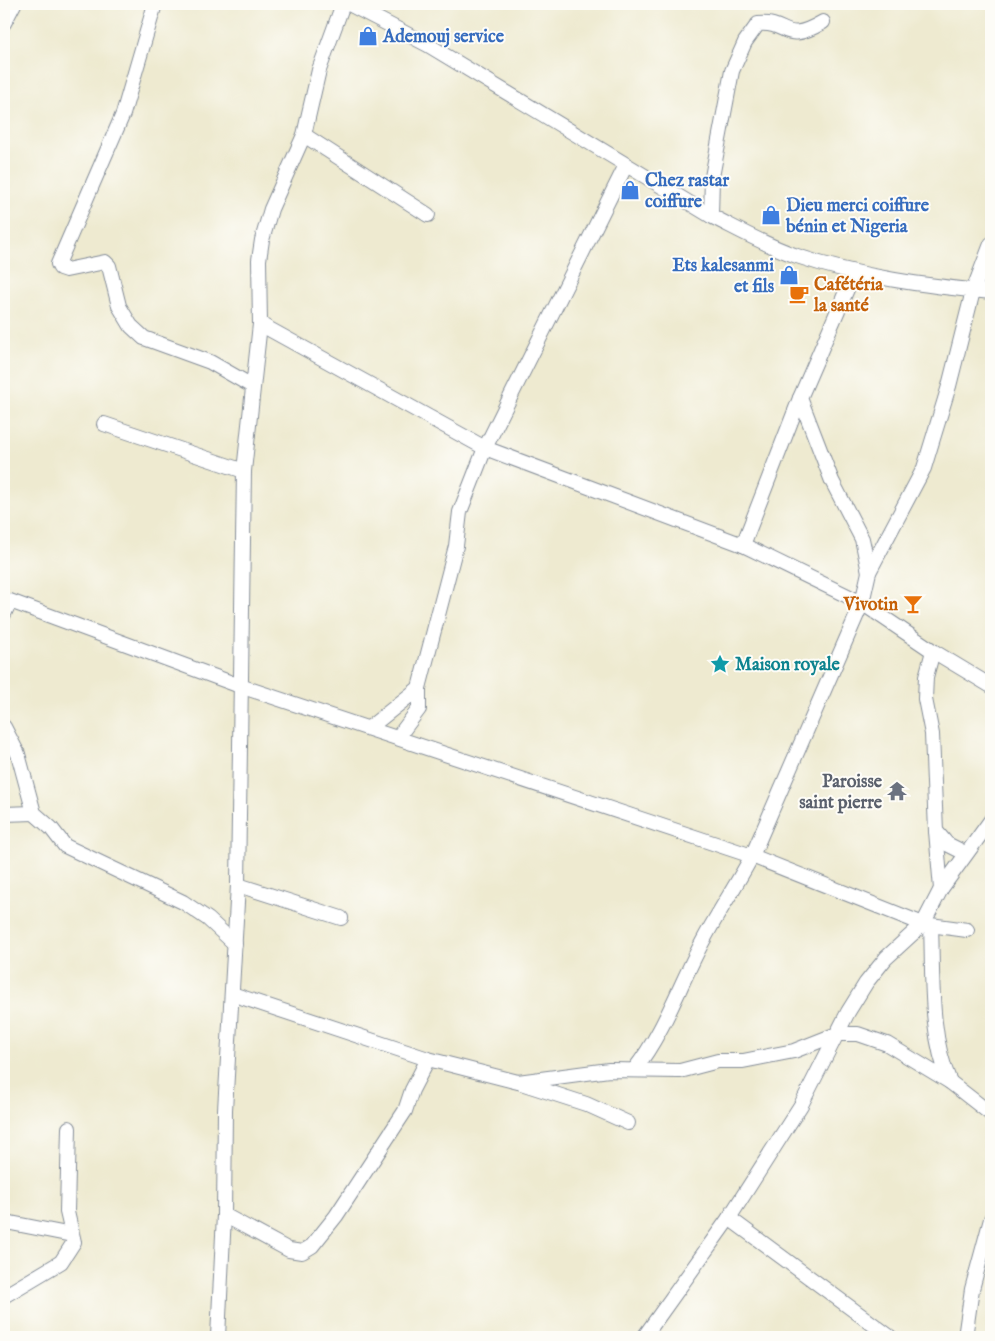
<svg xmlns="http://www.w3.org/2000/svg" width="995" height="1341" font-family="'IM FELL English',serif">
	<style>
		.lines { fill: none; stroke-linecap: round; stroke-linejoin: round }
		.street-casing { stroke: #848c97; stroke-width: 16 }
		.street { stroke: #fff; stroke-width: 14 }
		.labels { text-anchor: middle; stroke-width: 4; stroke-linejoin: round; paint-order: stroke }
		.shop-label { font-size: 18px; font-weight: bold; fill: #366cbe; stroke: #fdfcf7; text-anchor: start }
		.food-label { font-size: 18px; font-weight: bold; fill: #c56008; stroke: #fdfcf7; text-anchor: start }
		.culture-label { font-size: 18px; font-weight: bold; fill: #0d838f; stroke: #fdfcf7; text-anchor: start }
		.worship-label { font-size: 18px; font-weight: bold; fill: #5b616d; stroke: #fdfcf7; text-anchor: end }
	</style>
	<rect width="100%" height="100%" fill="#fdfcf7"/>
	<filter id="ink" filterUnits="userSpaceOnUse"><feTurbulence type="fractalNoise" baseFrequency=".02" numOctaves="2"/><feDisplacementMap in="SourceGraphic" scale="10" xChannelSelector="R" yChannelSelector="G"/><feConvolveMatrix kernelMatrix="1 2 1 2 8 2 1 2 1" color-interpolation-filters="sRGB"/></filter>
	<filter id="wash" filterUnits="userSpaceOnUse"><feTurbulence type="fractalNoise" baseFrequency=".0096" numOctaves="4" result="noise"/><feDisplacementMap in="SourceGraphic" scale="20" xChannelSelector="R" yChannelSelector="G"/><feGaussianBlur stdDeviation="1.12" result="paint"/><feColorMatrix in="noise" values="0 0 0 0 0 0 0 0 0 0 0 0 0 0 0 0 0 1.4 0 .05"/><feComposite in="paint" operator="in"/></filter>
	<g filter="url(#wash)">
		<rect width="100%" height="100%" fill="#eeead0"/>
	</g>
	<g filter="url(#ink)">
		<g class="lines">
			<defs>
				<g id="street">
					<path d="M155,4L123,114L58,264L60,268L66,270L105,262L109,266L119,306L131,326L144,338L210,362L252,386"/>
					<path d="M349,4L428,45L711,216C739,230 767,246 797,256C859,277 926,286 991,292"/>
					<path d="M4,23L14,4"/>
					<path d="M304,135L428,215"/>
					<path d="M711,216L712,177L732,71L745,42L758,24C790,21 782,46 823,22"/>
					<path d="M260,324L485,448L743,545L862,603L933,651L991,686"/>
					<path d="M800,398L832,481L862,539L869,572"/>
					<path d="M104,424L244,471"/>
					<path d="M743,545L800,398L854,273"/>
					<path d="M4,614L10,601L240,686L752,856L923,924L967,930"/>
					<path d="M933,651L926,677L925,699L932,734L936,831L947,844L965,853"/>
					<path d="M4,727L18,754L34,813L51,828L65,846L183,902L208,919L235,944"/>
					<path d="M369,728L419,688L456,546L460,512L485,448L626,165"/>
					<path d="M398,737L419,709V688"/>
					<path d="M4,814L34,813"/>
					<path d="M936,831L941,889"/>
					<path d="M238,885L341,918"/>
					<path d="M931,925C933,976 929,1035 950,1082"/>
					<path d="M232,994L428,1059L518,1082L609,1070L680,1071L718,1061H743L794,1051L837,1034H858L887,1044L950,1082L991,1114"/>
					<path d="M634,1070C665,1031 680,983 704,939C719,911 737,884 752,856L862,603L869,572L924,468L949,386L973,291L991,244"/>
					<path d="M521,1083L586,1104L628,1123"/>
					<path d="M224,1215L289,1250L302,1252L312,1246L336,1216L405,1111L412,1090L428,1059"/>
					<path d="M729,1218L890,1337"/>
					<path d="M4,1223H11L72,1235"/>
					<path d="M4,1296L61,1262L74,1242L67,1212L69,1128"/>
					<path d="M218,1337L224,1215L225,1110L238,885L244,471L260,324L259,260L262,240L271,209L304,135L319,70L343,4"/>
					<path d="M644,1337L729,1218L801,1105L848,1012L866,983L886,958L923,924L941,889L991,820"/>
					<path d="M965,1337L972,1289L991,1219"/>
				</g>
			</defs>
			<use href="#street" class="street-casing"/>
			<use href="#street" class="street"/>
		</g>
	</g>
	<defs>
		<symbol id="shop-bare" viewBox="-9 -9 18 18"><path d="M-5-2.5h2.3a2.7 3.5 0 0 1 5.4 0H5L5.5 6h-11ZM-1.5-2.5h3a1.5 2.3 0 0 0-3 0Z" fill="#3f7fe0" stroke="#fdfcf7" stroke-width="2.5" paint-order="stroke"/></symbol>
		<symbol id="cafe-bare" viewBox="-9 -9 18 18"><path d="M-5.5-4.5H6V0H3Q3 3.5 0 3.5H-2.5Q-5.5 3.5-5.5 0ZM3-3.2v2h1.7v-2ZM-6 4.5H4V6H-6Z" fill="#e8710a" stroke="#fdfcf7" stroke-width="2.5" paint-order="stroke"/></symbol>
		<symbol id="bar-bare" viewBox="-9 -9 18 18"><path d="M-6-5H6L.8 .8V4.5H3.5V6h-7V4.5H-.8V.8Z" fill="#e8710a" stroke="#fdfcf7" stroke-width="2.5" paint-order="stroke"/></symbol>
		<symbol id="sight-bare" viewBox="-9 -9 18 18"><path d="M0-6L1.8-2.2L6-1.7L2.9 1.2L3.7 5.4L0 3.3L-3.7 5.4L-2.9 1.2L-6-1.7L-1.8-2.2Z" fill="#0f9aa8" stroke="#fdfcf7" stroke-width="2.5" paint-order="stroke"/></symbol>
		<symbol id="temple-bare" viewBox="-9 -9 18 18"><path d="M0-6L5-2H3V0L6.5 2.5H4V6H1.5V3h-3V6H-4V2.5H-6.5L-3 0V-2H-5Z" fill="#6b7280" stroke="#fdfcf7" stroke-width="2.5" paint-order="stroke"/></symbol>
	</defs>
	<g fill-rule="evenodd">
		<use href="#shop-bare" x="354" y="22" width="28" height="28"/>
		<use href="#shop-bare" x="616" y="176" width="28" height="28"/>
		<use href="#shop-bare" x="757" y="201" width="28" height="28"/>
		<use href="#shop-bare" x="775" y="261" width="28" height="28"/>
		<use href="#cafe-bare" x="785" y="280" width="28" height="28"/>
		<use href="#bar-bare" x="899" y="590" width="28" height="28"/>
		<use href="#sight-bare" x="706" y="650" width="28" height="28"/>
		<use href="#temple-bare" x="883" y="777" width="28" height="28"/>
	</g>
	<g class="labels">
		<g class="shop-label">
			<text x="383" y="42">Ademouj service</text>
			<text x="645" y="186">Chez rastar<tspan x="645" dy="21">coiffure</tspan></text>
			<text x="786" y="211">Dieu merci coiffure<tspan x="786" dy="21">bénin et Nigeria</tspan></text>
			<text x="774" y="271" text-anchor="end">Ets kalesanmi<tspan x="774" dy="21">et fils</tspan></text>
		</g>
		<g class="food-label">
			<text x="814" y="290">Cafétéria<tspan x="814" dy="21">la santé</tspan></text>
			<text x="898" y="610" text-anchor="end">Vivotin</text>
		</g>
		<g class="culture-label">
			<text x="735" y="670">Maison royale</text>
		</g>
		<g class="worship-label">
			<text x="882" y="787">Paroisse<tspan x="882" dy="21">saint pierre</tspan></text>
		</g>
	</g>
	<rect width="995" height="1341" fill="none" stroke="#fdfcf7" stroke-width="20"/>
</svg>
